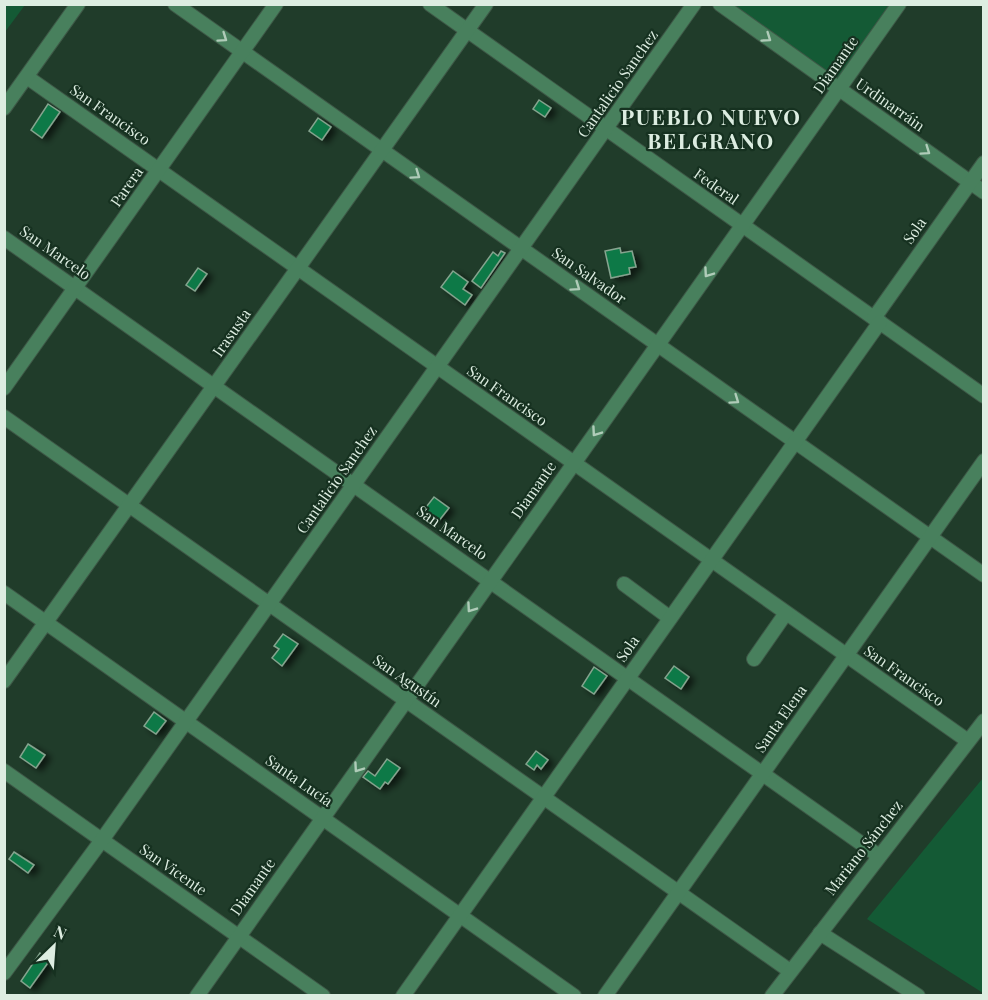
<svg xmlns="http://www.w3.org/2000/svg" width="988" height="1000" font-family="'Playfair Display',serif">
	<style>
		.green { fill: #145a35 }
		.building { fill: #117946; stroke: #85a48f; stroke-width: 1.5; filter: url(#shadow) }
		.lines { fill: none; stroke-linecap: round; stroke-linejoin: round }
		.minor-casing { stroke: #3e5847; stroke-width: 16 }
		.minor { stroke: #48805d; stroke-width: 14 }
		.oneway { stroke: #b0ccb9 }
		.labels { text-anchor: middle; stroke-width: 4.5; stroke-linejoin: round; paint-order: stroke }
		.street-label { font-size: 15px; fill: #ddede1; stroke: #163120 }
		.district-label { font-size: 21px; font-weight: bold; letter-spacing: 1.5px; fill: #ddede1; stroke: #163120 }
	</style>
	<defs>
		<filter id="shadow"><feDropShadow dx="5.5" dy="3" stdDeviation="3" flood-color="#0009"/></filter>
	</defs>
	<rect width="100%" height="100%" fill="#203c2a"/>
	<g class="green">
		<path d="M5,4L25,5L5,32L4,5Z"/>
		<path d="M731,5H891L837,81Z"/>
		<path d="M983,778V993L867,919Z"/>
	</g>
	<g class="building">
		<path d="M539,100L551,108L545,117L533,109Z"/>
		<path d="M48,104L60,112L42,138L31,130Z"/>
		<path d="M318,118L331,127L322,140L309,131Z"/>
		<path d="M620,248L621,253L632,251L636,267L629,268L630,274L611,278L605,251Z"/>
		<path d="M501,251L505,253L481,288L472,281L493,252L498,256Z"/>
		<path d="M198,268L207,274L195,291L186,285Z"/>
		<path d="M453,271L468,282L463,289L472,295L465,305L441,287Z"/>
		<path d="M434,497L449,508L438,522L423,511Z"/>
		<path d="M283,634L298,644L282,666L272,658L279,649L274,646Z"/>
		<path d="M674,666L689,677L681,689L665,678Z"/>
		<path d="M594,667L607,676L594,694L582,686Z"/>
		<path d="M154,712L166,721L156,734L144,726Z"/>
		<path d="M28,744L45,755L36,768L20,757Z"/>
		<path d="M536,751L548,760L541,769L537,765L534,770L526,764Z"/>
		<path d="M387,759L400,768L388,784L385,782L380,789L363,777L368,771L375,776Z"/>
		<path d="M14,852L34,865L28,873L9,859Z"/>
		<path d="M40,953L50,960L30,988L21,981Z"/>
	</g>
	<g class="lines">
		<defs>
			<g id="minor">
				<path d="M175,4L984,575"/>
				<path d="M430,4L984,396"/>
				<path d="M720,4L984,192"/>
				<path d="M27,77L968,741"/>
				<path d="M4,108L78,4"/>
				<path d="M4,238L879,856"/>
				<path d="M874,318L984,163"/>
				<path d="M4,388L276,4"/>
				<path d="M4,417L790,971"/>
				<path d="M624,584L670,618"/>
				<path d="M4,593L574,996"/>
				<path d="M754,659L786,613"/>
				<path d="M4,681L486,4"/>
				<path d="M4,771L323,996"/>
				<path d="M820,933L918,996"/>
				<path d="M4,973L102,840L694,4"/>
				<path d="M197,996L899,4"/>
				<path d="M403,996L880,322"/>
				<path d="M605,996L984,461"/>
				<path d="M772,996L984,721"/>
			</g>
		</defs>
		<use href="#minor" class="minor-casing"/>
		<use href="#minor" class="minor"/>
	</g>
	<defs><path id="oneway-chevron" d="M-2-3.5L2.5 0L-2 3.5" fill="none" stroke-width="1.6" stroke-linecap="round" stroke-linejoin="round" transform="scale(1.5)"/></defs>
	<g class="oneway">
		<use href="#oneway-chevron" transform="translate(223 38) rotate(35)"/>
		<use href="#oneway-chevron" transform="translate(767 38) rotate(35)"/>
		<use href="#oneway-chevron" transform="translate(926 151) rotate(35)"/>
		<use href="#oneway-chevron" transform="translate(416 175) rotate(35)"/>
		<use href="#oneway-chevron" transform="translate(708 273) rotate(125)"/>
		<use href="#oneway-chevron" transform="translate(576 287) rotate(35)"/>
		<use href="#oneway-chevron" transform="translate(735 400) rotate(35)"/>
		<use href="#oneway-chevron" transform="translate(596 432) rotate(125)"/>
		<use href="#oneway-chevron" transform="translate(471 608) rotate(125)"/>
		<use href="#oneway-chevron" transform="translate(358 768) rotate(125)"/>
	</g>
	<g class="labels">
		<g class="street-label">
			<text transform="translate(836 65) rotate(-55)" y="5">Diamante</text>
			<text transform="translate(618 84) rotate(-55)" y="5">Cantalicio Sanchez</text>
			<text transform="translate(890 105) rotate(35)" y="5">Urdinarráin</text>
			<text transform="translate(110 115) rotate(35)" y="5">San Francisco</text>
			<text transform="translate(127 187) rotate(-55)" y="5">Parera</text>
			<text transform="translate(716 187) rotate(35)" y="5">Federal</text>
			<text transform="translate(915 231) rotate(-55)" y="5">Sola</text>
			<text transform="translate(55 253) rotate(35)" y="5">San Marcelo</text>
			<text transform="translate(589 276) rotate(35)" y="5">San Salvador</text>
			<text transform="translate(232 333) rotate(-55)" y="5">Irasusta</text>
			<text transform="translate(507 396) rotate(35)" y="5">San Francisco</text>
			<text transform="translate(337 480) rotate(-55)" y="5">Cantalicio Sanchez</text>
			<text transform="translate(534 490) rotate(-55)" y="5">Diamante</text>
			<text transform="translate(452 533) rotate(35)" y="5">San Marcelo</text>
			<text transform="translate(628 649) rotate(-55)" y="5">Sola</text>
			<text transform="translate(904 676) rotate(35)" y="5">San Francisco</text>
			<text transform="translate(407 681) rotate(35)" y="5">San Agustín</text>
			<text transform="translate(781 719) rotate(-55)" y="5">Santa Elena</text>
			<text transform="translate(299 781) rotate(35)" y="5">Santa Lucía</text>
			<text transform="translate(864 848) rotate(-52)" y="5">Mariano Sánchez</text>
			<text transform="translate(173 870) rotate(35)" y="5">San Vicente</text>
			<text transform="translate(253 887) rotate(-55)" y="5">Diamante</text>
		</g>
		<g class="district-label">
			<text x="711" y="125">PUEBLO NUEVO<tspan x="711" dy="24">BELGRANO</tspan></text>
		</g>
	</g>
	<rect width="988" height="1000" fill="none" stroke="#ddede1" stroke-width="12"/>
	<g transform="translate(54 946) rotate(25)" stroke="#163120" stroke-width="4.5" paint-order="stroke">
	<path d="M0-4.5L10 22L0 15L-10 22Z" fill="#ddede1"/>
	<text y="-9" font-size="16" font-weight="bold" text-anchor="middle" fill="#ddede1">N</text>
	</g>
</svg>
